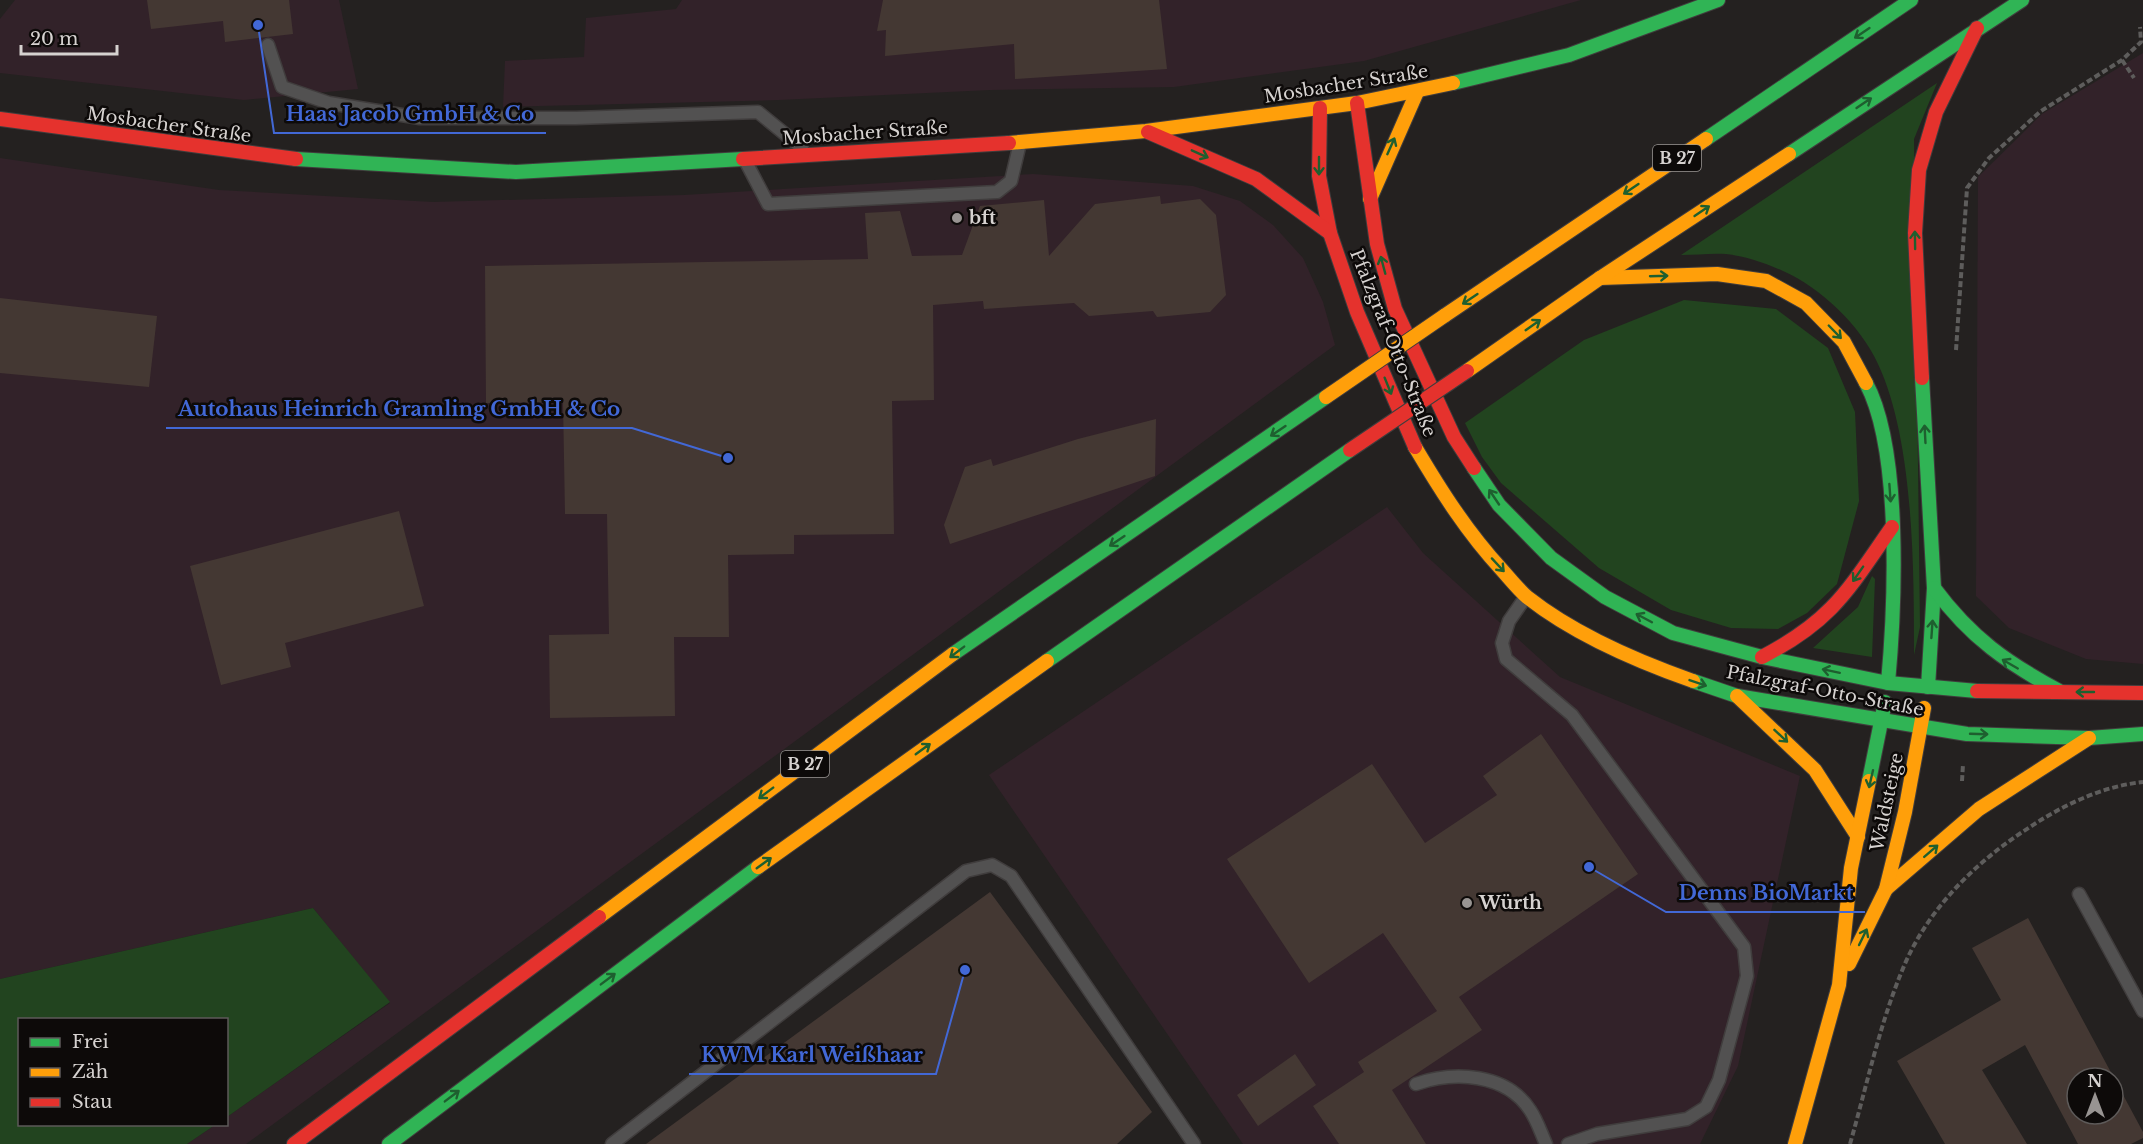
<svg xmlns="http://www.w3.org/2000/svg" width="2143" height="1144" font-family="'Libre Baskerville',serif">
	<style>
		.commercial { fill: #322229 }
		.green { fill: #22441f }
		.building { fill: #443833; fill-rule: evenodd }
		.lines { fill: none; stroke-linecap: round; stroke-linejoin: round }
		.lane-casing { stroke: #403d3d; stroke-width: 15 }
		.fast-casing { stroke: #403d3d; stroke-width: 16 }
		.slow-casing { stroke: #403d3d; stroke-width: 16 }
		.jam-casing { stroke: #403d3d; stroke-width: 16 }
		.path { stroke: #5e5d5c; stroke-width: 4; stroke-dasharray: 6 3; stroke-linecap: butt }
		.lane { stroke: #525151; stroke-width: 12 }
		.fast { stroke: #30b455; stroke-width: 14 }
		.slow { stroke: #ff9f0a; stroke-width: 14 }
		.jam { stroke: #e5322d; stroke-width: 14 }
		.slow-bridge-casing { stroke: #403d3d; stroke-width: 16; stroke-linecap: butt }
		.jam-bridge-casing { stroke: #403d3d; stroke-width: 16; stroke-linecap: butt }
		.slow-bridge { stroke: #ff9f0a; stroke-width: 14 }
		.jam-bridge { stroke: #e5322d; stroke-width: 14 }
		.oneway { stroke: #1e5f2f }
		.poi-dot { fill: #989492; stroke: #0d0a09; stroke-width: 2 }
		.labels { text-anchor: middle; stroke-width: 5; stroke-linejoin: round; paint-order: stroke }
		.shield { fill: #0d0a09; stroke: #9a9694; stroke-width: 1.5 }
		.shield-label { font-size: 16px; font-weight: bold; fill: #d6d2d0 }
		.street-label { font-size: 18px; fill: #d6d2d0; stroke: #0d0a09 }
		.poi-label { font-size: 18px; font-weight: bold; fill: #d6d2d0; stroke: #0d0a09; text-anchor: start }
		.leader { fill: none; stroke: #4268d6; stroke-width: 2 }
		.callout-dot { fill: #4268d6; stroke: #0d0a09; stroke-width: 2 }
		.callout-label { font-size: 20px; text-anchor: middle; font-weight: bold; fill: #4268d6; stroke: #0d0a09; stroke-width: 5; stroke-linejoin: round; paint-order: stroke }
	</style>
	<rect width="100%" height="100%" fill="#242120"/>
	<g class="commercial">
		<path d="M15,0H339L358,89L244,100L0,73V19Z"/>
		<path d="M682,0H1581L1364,61L1174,87L990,90L779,100L503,107L505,61L584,57L586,18L676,9Z"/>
		<path d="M2143,53V664L2086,659L2009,628L1976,596L1978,177L2042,114Z"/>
		<path d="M0,158L219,190L433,202L684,195L1033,174L1193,186L1240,201L1273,225L1303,258L1323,302L1335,345L246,1144H187L215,1125L226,1124L227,1117L390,1003L313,908L0,979Z"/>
		<path d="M1387,507L1423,553L1560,677L1800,776L1738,1066L1700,1144H1243L989,775Z"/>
	</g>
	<g class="green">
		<path d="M1937,83L1914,139L1920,627L1914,655C1914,570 1914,441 1878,364C1861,326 1820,287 1783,271C1765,263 1745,256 1726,254C1711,253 1696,255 1681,255Z"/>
		<path d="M1684,300L1776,309L1828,348L1855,412L1859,501L1837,584L1807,613L1778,629L1731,628L1671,610L1599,568L1501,483L1482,457L1465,423L1584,340Z"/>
		<path d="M1872,576L1875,579L1872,657L1813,648L1858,607Z"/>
		<path d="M313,908L390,1002L227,1117L226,1020H20V1124L215,1125L187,1144H0V979Z"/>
	</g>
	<g class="building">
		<path d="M147,0H289L293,34L225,42L223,21L151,29Z"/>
		<path d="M883,0H1159L1167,69L1015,79L1014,44L885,56L886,30L877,31Z"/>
		<path d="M1160,196L1161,204L1200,199L1216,215L1226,295L1210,312L1157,317L1153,311L1089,316L1074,303L984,309L983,301L933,305L934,400L892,401L894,534L794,535V554L728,555L729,637H674L675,716L550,718L549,635L609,634L607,514H565L563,402L486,403L485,266L868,259L865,213L900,211L912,256L962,255L980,206L1044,200L1049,256L1095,204Z"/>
		<path d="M0,298L157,316L149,387L0,373Z"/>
		<path d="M1156,419L1155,476L950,544L944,525L965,467L991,459L993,466L1078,439Z"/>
		<path d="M399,511L424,606L285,643L291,667L221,685L190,566Z"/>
		<path d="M1541,734L1638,874L1459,997L1482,1030L1392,1090L1426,1144H1339L1313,1106L1364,1072L1358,1062L1437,1011L1383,933L1309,983L1227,859L1372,764L1425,843L1497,795L1483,776Z"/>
		<path d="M990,892L1152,1112L1117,1144H646Z"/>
		<path d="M2028,918L2143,1132V1138L2131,1144H2078L2025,1045L1982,1070L2027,1144H1945L1897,1061L2001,1000L1972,948ZM2077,1078H2113V1114H2077Z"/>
		<path d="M1295,1054L1316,1085L1258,1126L1237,1095Z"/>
	</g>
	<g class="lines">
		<defs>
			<g id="lane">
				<path d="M268,45L282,87L329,103L420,118H576L758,112L802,148"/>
				<path d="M746,162L768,204L997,192L1011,181L1020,143"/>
				<path d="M1525,598L1509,621L1502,643L1506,659L1572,715L1744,947L1747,976L1719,1080L1706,1107L1687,1119L1597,1134L1568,1144"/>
				<path d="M2079,894L2143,1011"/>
				<path d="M1416,1084C1454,1071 1506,1073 1530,1110C1537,1120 1541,1133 1546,1144"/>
				<path d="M612,1144L966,871L992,865L1011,876L1194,1144"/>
			</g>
			<g id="fast">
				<path d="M1453,83L1569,55L1718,0"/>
				<path d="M1706,139L1911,0"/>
				<path d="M1789,154L2022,0"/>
				<path d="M296,159L516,172L743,159"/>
				<path d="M1922,378L1934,588L1928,687"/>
				<path d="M1866,383C1902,450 1895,607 1888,683"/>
				<path d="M1474,468L1499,505L1551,558L1605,597L1673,633L1762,657L1888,683L1977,691"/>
				<path d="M1934,588C1971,638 2007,663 2061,692"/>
				<path d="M953,654L1326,397"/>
				<path d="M1047,661L1350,450"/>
				<path d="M1693,681L1737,696L1967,734L2089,738L2143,734"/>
				<path d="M1869,781L1885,702"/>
				<path d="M389,1144L758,867"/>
			</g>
			<g id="slow">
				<path d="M1009,143L1146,131L1357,103L1453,83"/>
				<path d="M1370,199L1417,92"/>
				<path d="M1600,278L1717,274L1766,281L1806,303L1844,342L1866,383"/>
				<path d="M1444,316L1706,139"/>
				<path d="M1467,371L1600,278L1789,154"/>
				<path d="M1415,447C1441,491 1467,532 1502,570C1510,579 1518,589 1527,597C1575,635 1636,661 1693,681"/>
				<path d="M1737,696L1815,770L1858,837"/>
				<path d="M758,867L1047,661"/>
				<path d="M1886,889L1979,809L2089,738"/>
				<path d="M599,917L953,654"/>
				<path d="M1849,964L1886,889L1905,812L1924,708"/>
				<path d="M1795,1144L1839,985L1851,868L1869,781"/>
			</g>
			<g id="jam">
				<path d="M1357,103L1377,244L1395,309L1454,437L1474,468"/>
				<path d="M1320,108L1319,176L1330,233L1357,312L1415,447"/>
				<path d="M0,119L296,159"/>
				<path d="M1148,132L1256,179L1330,233"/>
				<path d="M743,159L1009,143"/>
				<path d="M1922,378L1915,233L1919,170L1936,112L1977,28"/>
				<path d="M1762,657C1833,620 1848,590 1892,527"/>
				<path d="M1977,691L2143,693"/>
				<path d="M294,1144L599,917"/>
			</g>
		</defs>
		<use href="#lane" class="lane-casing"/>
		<use href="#fast" class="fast-casing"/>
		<use href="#slow" class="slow-casing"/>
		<use href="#jam" class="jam-casing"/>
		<g class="path">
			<path d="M2122,60L2134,78"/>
			<path d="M1956,350L1967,188L1989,158L2041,111L2122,60L2141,42L2140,27"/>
			<path d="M1962,781L1963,764"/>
			<path d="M1850,1144C1867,1085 1880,1022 1904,966C1929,907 1978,860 2030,827C2063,805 2103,786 2143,782"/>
		</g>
		<use href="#lane" class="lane"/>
		<use href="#fast" class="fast"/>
		<use href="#slow" class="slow"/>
		<use href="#jam" class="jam"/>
		<defs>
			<path id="slow-bridge" d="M1326,397L1444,316"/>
			<path id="jam-bridge" d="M1350,450L1467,371"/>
		</defs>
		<use href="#slow-bridge" class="slow-bridge-casing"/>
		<use href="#jam-bridge" class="jam-bridge-casing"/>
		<use href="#slow-bridge" class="slow-bridge"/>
		<use href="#jam-bridge" class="jam-bridge"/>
	</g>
	<defs><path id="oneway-shaft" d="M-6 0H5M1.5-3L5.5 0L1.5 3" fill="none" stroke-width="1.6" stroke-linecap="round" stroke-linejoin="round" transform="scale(1.5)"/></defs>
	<g class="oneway">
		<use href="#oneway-shaft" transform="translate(1862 33) rotate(146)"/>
		<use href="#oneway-shaft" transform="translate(1864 103) rotate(-34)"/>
		<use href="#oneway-shaft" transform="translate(1391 146) rotate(-66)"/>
		<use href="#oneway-shaft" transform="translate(1200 154) rotate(24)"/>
		<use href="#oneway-shaft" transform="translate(1319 166) rotate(90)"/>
		<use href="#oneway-shaft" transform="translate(1631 189) rotate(146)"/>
		<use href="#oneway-shaft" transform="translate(1702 211) rotate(-34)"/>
		<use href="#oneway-shaft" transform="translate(1915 240) rotate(-91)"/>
		<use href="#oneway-shaft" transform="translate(1383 265) rotate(-105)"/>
		<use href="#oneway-shaft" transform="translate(1659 276) rotate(-2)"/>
		<use href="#oneway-shaft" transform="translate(1470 299) rotate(146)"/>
		<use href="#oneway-shaft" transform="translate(1533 325) rotate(-35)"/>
		<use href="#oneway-shaft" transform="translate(1835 332) rotate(46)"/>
		<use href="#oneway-shaft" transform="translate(1388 386) rotate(68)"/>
		<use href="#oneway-shaft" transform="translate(1278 431) rotate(146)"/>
		<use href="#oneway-shaft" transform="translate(1925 434) rotate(-93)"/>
		<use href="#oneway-shaft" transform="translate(1890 493) rotate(86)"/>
		<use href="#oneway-shaft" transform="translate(1494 497) rotate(-124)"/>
		<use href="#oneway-shaft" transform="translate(1117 541) rotate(146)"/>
		<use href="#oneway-shaft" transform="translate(1498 565) rotate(47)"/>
		<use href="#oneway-shaft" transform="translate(1858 574) rotate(125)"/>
		<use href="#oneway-shaft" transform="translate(1644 618) rotate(-152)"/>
		<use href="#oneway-shaft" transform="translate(1932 629) rotate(-86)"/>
		<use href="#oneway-shaft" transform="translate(957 652) rotate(143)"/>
		<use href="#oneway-shaft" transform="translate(2010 664) rotate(-150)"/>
		<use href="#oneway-shaft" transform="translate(1831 671) rotate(-168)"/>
		<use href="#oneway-shaft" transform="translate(1698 683) rotate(19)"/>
		<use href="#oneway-shaft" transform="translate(2085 692) rotate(-180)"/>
		<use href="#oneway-shaft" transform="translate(1979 734) rotate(2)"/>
		<use href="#oneway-shaft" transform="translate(1781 736) rotate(43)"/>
		<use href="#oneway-shaft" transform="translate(923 749) rotate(-36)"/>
		<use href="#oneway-shaft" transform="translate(1871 779) rotate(103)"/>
		<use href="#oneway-shaft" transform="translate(766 793) rotate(143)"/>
		<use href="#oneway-shaft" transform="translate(1931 851) rotate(-41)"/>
		<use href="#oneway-shaft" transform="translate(764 863) rotate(-36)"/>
		<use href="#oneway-shaft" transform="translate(1863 937) rotate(-64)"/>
		<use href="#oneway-shaft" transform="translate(608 979) rotate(-37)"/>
		<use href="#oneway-shaft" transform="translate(452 1096) rotate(-37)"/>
	</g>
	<g class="poi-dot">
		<circle cx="957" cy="218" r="6"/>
		<circle cx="1467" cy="903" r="6"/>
	</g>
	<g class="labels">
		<g class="shield">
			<rect x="1653" y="145" width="48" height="26" rx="4.5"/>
			<rect x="781" y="751" width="48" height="26" rx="4.5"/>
		</g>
		<g class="shield-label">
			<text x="1677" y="164">B 27</text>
			<text x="805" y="770">B 27</text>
		</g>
		<g class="street-label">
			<text transform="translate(1346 84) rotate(-9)" y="6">Mosbacher Straße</text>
			<text transform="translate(169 125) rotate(8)" y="6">Mosbacher Straße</text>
			<text transform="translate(865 133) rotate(-4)" y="6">Mosbacher Straße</text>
			<text transform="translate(1393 343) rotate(68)" y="6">Pfalzgraf-Otto-Straße</text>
			<text transform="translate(1825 691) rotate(11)" y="6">Pfalzgraf-Otto-Straße</text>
			<text transform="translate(1887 802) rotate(-78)" y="6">Waldsteige</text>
		</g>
		<g class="poi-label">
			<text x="969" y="224">bft</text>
			<text x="1479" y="909">Würth</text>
		</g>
	</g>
	<path class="leader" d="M258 25L274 133H546M728 458L632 428H166M1589 867L1666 912H1865M965 970L936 1074H689"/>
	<g class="callout-dot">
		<circle cx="258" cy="25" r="6"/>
		<circle cx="728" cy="458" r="6"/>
		<circle cx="1589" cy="867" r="6"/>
		<circle cx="965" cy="970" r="6"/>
	</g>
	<g class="callout-label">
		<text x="410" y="121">Haas Jacob GmbH &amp; Co</text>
		<text x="399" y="416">Autohaus Heinrich Gramling GmbH &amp; Co</text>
		<text x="1766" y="900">Denns BioMarkt</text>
		<text x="812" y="1062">KWM Karl Weißhaar</text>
	</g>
	<rect x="18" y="1018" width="210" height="108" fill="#0d0a09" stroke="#5d5a59" stroke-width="1.5"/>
	<rect x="30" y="1038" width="30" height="9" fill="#30b455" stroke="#5d5a59" stroke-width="1.5"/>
	<text x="72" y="1048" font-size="18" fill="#d6d2d0">Frei</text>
	<rect x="30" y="1068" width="30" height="9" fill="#ff9f0a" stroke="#5d5a59" stroke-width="1.5"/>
	<text x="72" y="1078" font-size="18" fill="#d6d2d0">Zäh</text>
	<rect x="30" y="1098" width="30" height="9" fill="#e5322d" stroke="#5d5a59" stroke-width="1.5"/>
	<text x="72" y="1108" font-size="18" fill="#d6d2d0">Stau</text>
	<g transform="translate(2095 1096)"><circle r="28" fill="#0d0a09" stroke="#5d5a59" stroke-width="1.5"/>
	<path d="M0-4.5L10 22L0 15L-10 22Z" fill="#989492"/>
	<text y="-9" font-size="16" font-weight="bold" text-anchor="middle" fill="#d6d2d0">N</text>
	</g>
	<path d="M21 45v9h96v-9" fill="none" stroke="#d6d2d0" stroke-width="3"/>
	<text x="30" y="45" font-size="18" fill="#d6d2d0" stroke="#0d0a09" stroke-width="4.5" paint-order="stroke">20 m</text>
</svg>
